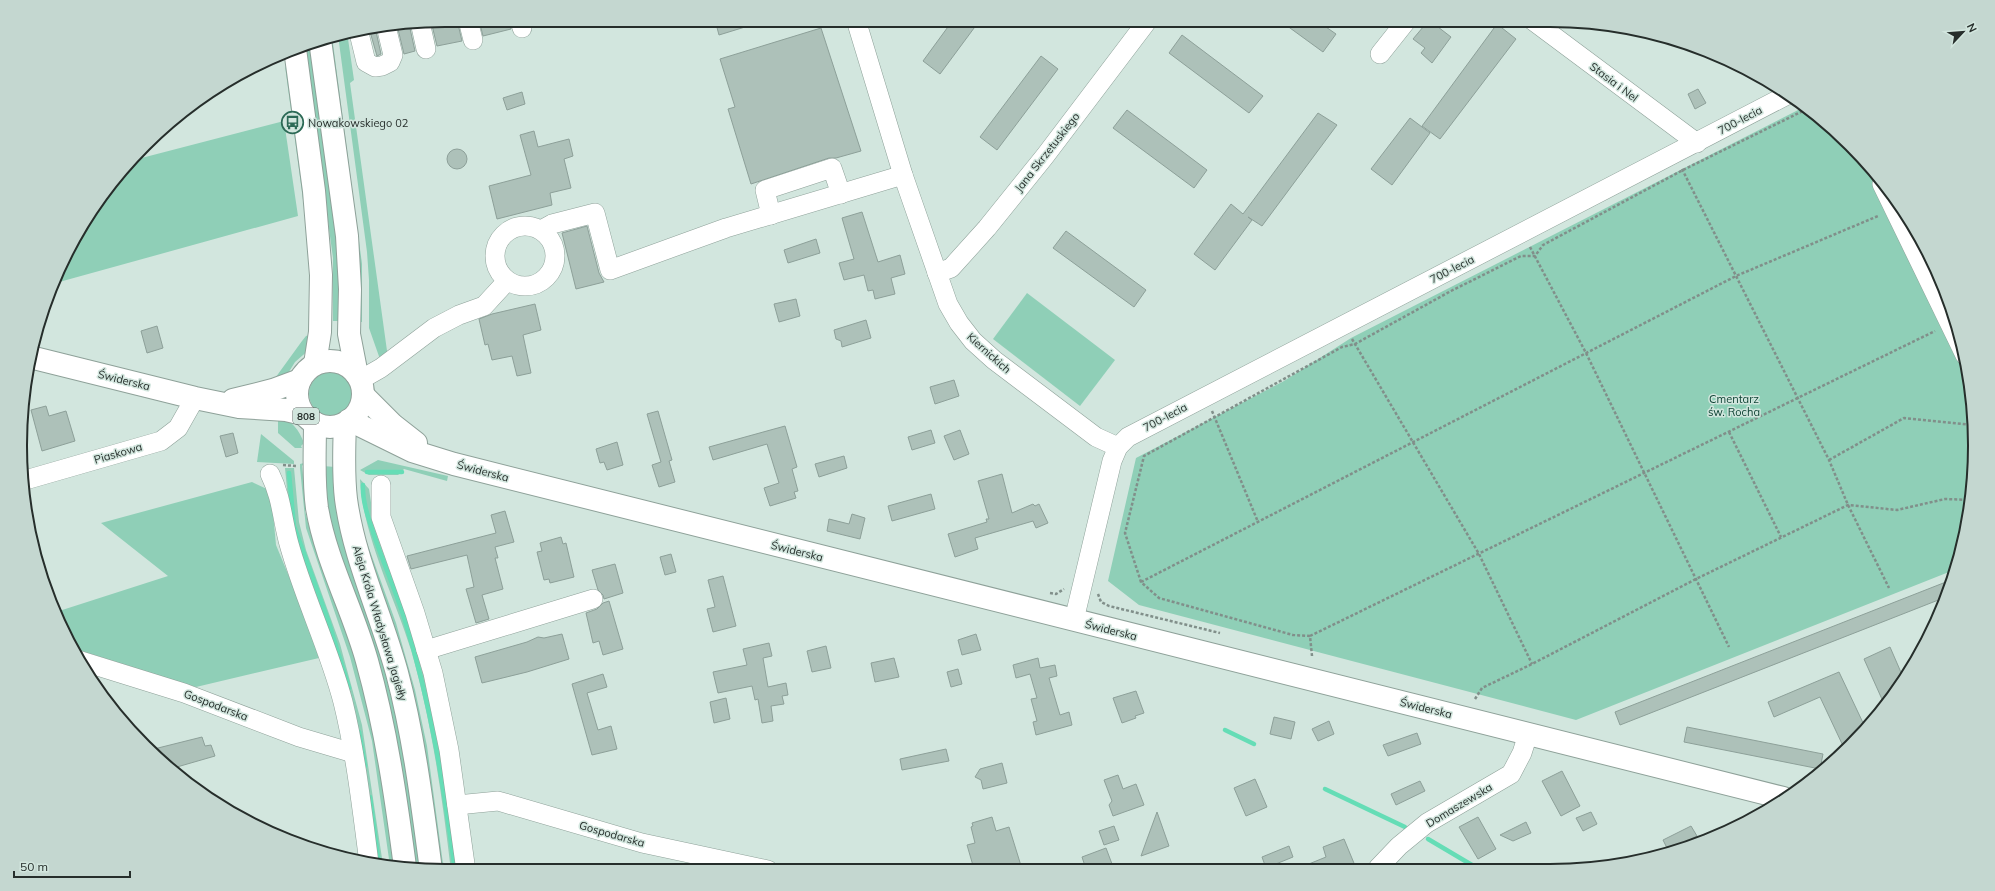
<svg xmlns="http://www.w3.org/2000/svg" width="1995" height="891" font-family="Mulish,sans-serif">
	<style>
		.green { fill: #8fcfb7 }
		.lines { fill: none; stroke-linecap: round; stroke-linejoin: round }
		.stream { stroke: #65ddb6; stroke-width: 4.5 }
		.building { fill: #adc1b9; stroke: #8da099 }
		.minor-casing { stroke: #8ea199; stroke-width: 20 }
		.major-casing { stroke: #8ea199; stroke-width: 24 }
		.path { stroke: #818f8a; stroke-width: 2.5; stroke-dasharray: 3 2; stroke-linecap: butt }
		.minor { stroke: #fff; stroke-width: 19 }
		.major { stroke: #fff; stroke-width: 22 }
		.labels { text-anchor: middle; stroke-width: 3; stroke-linejoin: round; paint-order: stroke }
		.shield { fill: #d2e6de; stroke: #5a6561; stroke-width: 1 }
		.shield-label { font-size: 10px; font-weight: bold; fill: #262e2b }
		.street-label { font-size: 11px; fill: #262e2b; stroke: #d2e6de }
		.poi-label { font-size: 11px; fill: #262e2b; stroke: #d2e6de; text-anchor: start }
		.park-label { font-size: 11px; fill: #0e4334; stroke: #d2e6de }
		.rim { fill: none; stroke: #262e2b; stroke-width: 2 }
	</style>
	<rect width="100%" height="100%" fill="#d2e6de"/>
	<g class="green">
		<path d="M347,32L354,80L350,83L388,358L381,362L369,328V280L367,252L338,35Z"/>
		<path d="M332,36L362,264V322H359L329,37Z"/>
		<path d="M310,42L338,247L340,321H333V258L304,45Z"/>
		<path d="M285,66L289,75L304,181L312,284L306,222Z"/>
		<path d="M1804,107L1850,144L1903,209L1943,282L1967,362L1975,445L1967,528L1954,570L1576,720L1139,605L1108,581L1136,458L1284,381L1351,338Z"/>
		<path d="M284,121L298,216L52,284L77,233L99,202L104,201L103,197L130,161Z"/>
		<path d="M1027,293L1115,360L1080,406L993,339Z"/>
		<path d="M309,335L310,349L295,362L287,375L273,381L302,341L306,336Z"/>
		<circle cx="331" cy="394" r="22"/>
		<path d="M278,416C292,420 299,430 304,443L301,446L302,448H295L278,433Z"/>
		<path d="M261,434L294,461V464L257,462Z"/>
		<path d="M378,460L448,476L447,481L404,469L398,475H369L360,470Z"/>
		<path d="M304,463L302,466L307,509L305,511L313,541L328,581V584L346,630L363,687L385,795L384,799L386,803L394,866H390L372,741L350,657L306,528L300,468V464Z"/>
		<path d="M323,466L335,467L340,512L351,570L364,604L384,668L403,746L420,868H414L330,529L324,496Z"/>
		<path d="M285,468H294L299,522L306,550L340,644L362,725L383,865L375,864L290,521Z"/>
		<path d="M360,479L369,489L372,509L405,606L433,703L460,871H451C442,796 432,723 411,650C394,595 363,537 360,479Z"/>
		<path d="M252,482L271,491L276,545L302,608L319,658L196,687L72,648L56,612L168,576L101,523Z"/>
		<path d="M354,493L362,529L396,623L415,690L427,746L444,871H441L432,795L364,547Z"/>
	</g>
	<g class="lines">
		<g class="stream">
			<path d="M367,472H402"/>
			<path d="M289,473L294,526L328,620L349,688"/>
			<path d="M363,485C362,500 368,517 373,532C383,563 397,593 406,624C431,704 444,788 455,871"/>
			<path d="M1225,730L1254,744"/>
			<path d="M359,732L365,766"/>
			<path d="M1325,789L1405,827"/>
			<path d="M370,797L379,865"/>
			<path d="M1428,839L1477,868"/>
		</g>
	</g>
	<g class="building">
		<path d="M457,20L462,41L437,46L431,21Z"/>
		<path d="M479,20H509L511,29L483,36Z"/>
		<path d="M715,20H758V23L719,35Z"/>
		<path d="M953,20H980L940,74L923,61Z"/>
		<path d="M1279,20H1316L1336,34L1323,52Z"/>
		<path d="M1429,20L1451,37L1432,63L1421,53L1425,48L1413,39Z"/>
		<path d="M409,24L415,51L404,54L397,25Z"/>
		<path d="M1497,24L1516,39L1440,139L1422,126Z"/>
		<path d="M375,27L381,54L377,56L369,28Z"/>
		<path d="M821,28L861,151L836,158H829L751,184L728,109L735,107L720,59Z"/>
		<path d="M1182,35L1263,96L1249,113L1169,53Z"/>
		<path d="M1041,56L1058,69L997,150L980,137Z"/>
		<path d="M1698,89L1706,103L1695,109L1688,94Z"/>
		<path d="M522,92L525,104L507,110L503,98Z"/>
		<path d="M1127,110L1207,170L1194,188L1113,128Z"/>
		<path d="M1318,113L1337,125L1262,226L1248,217L1252,220L1215,270L1194,254L1231,204L1243,214Z"/>
		<path d="M1410,118L1430,133L1392,185L1371,169Z"/>
		<path d="M534,131L538,147L569,139L573,156L564,159L571,188L550,193L552,205L497,219L489,186L531,175L520,135Z"/>
		<circle cx="457" cy="159" r="10"/>
		<path d="M862,212L878,262L900,255L905,274L891,278L895,294L875,299L873,290L868,291L864,275L844,280L839,263L854,259L842,218Z"/>
		<path d="M587,226L599,273L604,282L576,289L562,233Z"/>
		<path d="M1066,231L1146,290L1134,307L1053,248Z"/>
		<path d="M816,239L820,253L788,263L784,250Z"/>
		<path d="M796,299L800,316L779,322L774,304Z"/>
		<path d="M535,304L541,330L523,335L531,373L517,376L512,356L492,360L488,344L485,345L479,319L492,314Z"/>
		<path d="M866,320L871,338L842,347L841,341L836,339L834,330Z"/>
		<path d="M157,326L163,348L147,353L141,331Z"/>
		<path d="M954,380L959,396L935,404L930,387Z"/>
		<path d="M46,406L49,416L66,411L75,441L42,451L31,410Z"/>
		<path d="M658,411L672,460L669,461L675,482L659,487L652,465L661,462L647,414Z"/>
		<path d="M785,426L797,467L792,469L798,491L794,492L796,498L770,506L764,488L779,483L767,444L713,460L709,447Z"/>
		<path d="M931,430L935,443L912,450L908,437Z"/>
		<path d="M960,430L969,454L954,460L944,436Z"/>
		<path d="M233,433L238,453L226,457L220,436Z"/>
		<path d="M617,442L623,465L607,470L604,462L600,463L596,449Z"/>
		<path d="M844,456L847,468L819,477L815,464Z"/>
		<path d="M1002,474L1012,513L1033,504L1035,506L1039,504L1048,523L1036,528L1033,521L975,538L978,549L955,557L948,534L987,522L986,519H989L978,481Z"/>
		<path d="M931,494L935,509L892,521L888,506Z"/>
		<path d="M505,511L514,542L495,547L498,558H495L503,589L482,595L489,619L476,623L466,589L474,587L467,555L411,569L407,556L496,533L491,515Z"/>
		<path d="M852,514L865,518L860,539L827,531L829,519L849,524Z"/>
		<path d="M561,537L563,544L566,543L574,577L550,583L549,579L544,580L537,552L542,551L540,543Z"/>
		<path d="M671,554L676,572L665,575L660,557Z"/>
		<path d="M615,564L623,593L604,599L603,595L598,590L592,570Z"/>
		<path d="M723,576L736,626L713,632L707,609L715,607L708,580Z"/>
		<path d="M1951,580L1946,597L1620,725L1615,712Z"/>
		<path d="M609,601L623,649L603,655L599,641L593,643L586,613L597,609L603,603Z"/>
		<path d="M562,634L569,659L527,672L482,683L475,657L527,642L538,637L544,638Z"/>
		<path d="M976,634L981,650L962,655L958,640Z"/>
		<path d="M769,643L772,656L763,658L768,687L786,683L788,695L782,696L784,704L771,706L773,721L762,723L758,699L755,700L752,686L718,693L713,672L747,665L743,649Z"/>
		<path d="M826,646L831,668L812,672L807,651Z"/>
		<path d="M1890,647L1903,677L1885,706L1864,659Z"/>
		<path d="M894,658L899,677L875,682L871,663Z"/>
		<path d="M1038,658L1040,668L1055,665L1057,676L1049,678L1060,715L1069,712L1072,725L1036,735L1033,722L1037,721L1031,699L1037,698L1030,674L1016,678L1013,665Z"/>
		<path d="M958,669L962,684L951,687L947,672Z"/>
		<path d="M1839,672L1865,727L1844,748L1820,697L1774,717L1768,702Z"/>
		<path d="M603,674L607,687L587,693L598,730L611,726L617,749L592,755L572,684Z"/>
		<path d="M1136,691L1144,713L1135,716L1136,718L1122,723L1113,698Z"/>
		<path d="M726,698L730,719L714,723L710,702Z"/>
		<path d="M1274,717L1295,722L1291,739L1270,734Z"/>
		<path d="M1329,721L1334,734L1318,741L1312,729Z"/>
		<path d="M1687,727L1823,754L1820,769L1684,742Z"/>
		<path d="M1417,733L1421,744L1388,756L1383,745Z"/>
		<path d="M202,737L205,746L211,745L215,756L170,769L150,750Z"/>
		<path d="M946,749L949,761L902,770L900,759Z"/>
		<path d="M1002,763L1007,783L983,789L981,780L975,777L980,769Z"/>
		<path d="M1562,771L1580,806L1561,816L1542,781Z"/>
		<path d="M1118,775L1123,789L1136,784L1144,805L1113,816L1109,805L1112,801L1104,780Z"/>
		<path d="M1255,779L1267,807L1246,816L1234,788Z"/>
		<path d="M1420,781L1425,791L1396,805L1391,794Z"/>
		<path d="M1157,812L1169,846L1141,856L1146,842Z"/>
		<path d="M1591,812L1597,824L1583,831L1576,818Z"/>
		<path d="M992,817L996,831L1009,827L1022,869H974L967,845L975,843L971,827L973,826L972,823Z"/>
		<path d="M1478,817L1496,849L1478,859L1459,827Z"/>
		<path d="M1526,822L1531,833L1513,841L1500,835Z"/>
		<path d="M1114,826L1119,840L1104,845L1099,831Z"/>
		<path d="M1691,826L1697,836L1691,839L1693,844L1668,850L1663,840Z"/>
		<path d="M1344,839L1356,868H1299L1326,857L1323,847Z"/>
		<path d="M1289,846L1293,857L1266,868L1262,857Z"/>
		<path d="M1106,848L1112,864L1099,869H1086L1082,857Z"/>
	</g>
	<g class="lines">
		<defs>
			<g id="minor">
				<path d="M468,20L473,40"/>
				<path d="M520,20L522,28"/>
				<path d="M856,20L903,175L948,304L959,323L973,341L994,360L1096,437L1118,447"/>
				<path d="M1532,20L1697,143"/>
				<path d="M420,22L426,49"/>
				<path d="M358,29L366,62L375,67L382,66L390,62L393,55L386,26"/>
				<path d="M1380,54L1407,20"/>
				<path d="M1882,184L1965,355"/>
				<path d="M771,215L765,190L832,168L841,194"/>
				<circle cx="525" cy="256" r="30"/>
				<path d="M541,230L552,224L595,213L610,270L726,228L903,175"/>
				<path d="M937,273L951,268L987,228L1045,156L1148,20"/>
				<path d="M360,380L381,368L434,328L459,315L484,306L507,281"/>
				<path d="M270,474C282,498 282,519 289,544C304,598 329,648 343,702C356,755 362,810 369,863"/>
				<path d="M22,481L161,441L178,428L195,398"/>
				<path d="M381,485V517L415,613L433,673L449,750L466,871"/>
				<path d="M1074,620L1112,461L1118,447L1128,437L1789,94"/>
				<path d="M426,650L593,599"/>
				<path d="M78,660L184,693L299,737L353,753"/>
				<path d="M457,805L498,801L642,843L768,870"/>
				<path d="M1378,868L1399,846L1427,823L1511,774L1522,753L1528,734"/>
			</g>
			<g id="major">
				<path d="M320,40L347,236L350,289L349,334L357,375"/>
				<path d="M295,49L314,191L321,275L320,332L315,364"/>
				<path d="M30,357L195,398L239,407L286,410L303,414"/>
				<circle cx="330" cy="394" r="33"/>
				<path d="M363,395L393,425L416,443"/>
				<path d="M233,400L273,390L300,380"/>
				<path d="M349,420L412,451L454,464L1783,798"/>
				<path d="M315,423C315,452 313,480 317,508C326,561 353,610 367,661C386,729 396,798 405,867"/>
				<path d="M345,423C344,448 343,474 346,499C354,559 381,614 397,673C414,737 422,803 431,870"/>
			</g>
		</defs>
		<use href="#minor" class="minor-casing"/>
		<use href="#major" class="major-casing"/>
		<g class="path">
			<path d="M1682,169L1829,460L1848,505L1889,588"/>
			<path d="M1530,247L1586,353L1729,647"/>
			<path d="M1352,339L1479,554L1532,664"/>
			<path d="M1212,411L1258,522"/>
			<path d="M1729,432L1781,537"/>
			<path d="M1829,460L1904,418L1973,425"/>
			<path d="M283,465L296,466"/>
			<path d="M1141,582L1736,276L1878,216"/>
			<path d="M1050,593L1056,594L1064,589"/>
			<path d="M1098,594L1101,602L1109,606L1220,633"/>
			<path d="M1310,636L1935,331"/>
			<path d="M1312,656L1310,636L1293,635L1159,598L1141,582L1125,533L1144,456L1342,347L1355,344L1451,291L1521,256H1535L1543,245L1683,170L1807,109"/>
			<path d="M1475,699L1482,688L1532,664L1696,579L1848,505L1897,510L1945,499L1970,500"/>
		</g>
		<use href="#minor" class="minor"/>
		<use href="#major" class="major"/>
	</g>
	<defs>
		<symbol id="bus-ring" viewBox="-11 -11 22 22"><circle r="9.5" fill="#d2e6de" stroke="#2c6a56" stroke-width="1.5"/><path d="M-5-6H5V4H4V6H2V4H-2V6H-4V4H-5ZM-3.5-4V0h7V-4ZM-3.5 1.2v1.5H-2V1.2ZM2 1.2v1.5H3.5V1.2Z" fill="#2c6a56"/></symbol>
	</defs>
	<g fill-rule="evenodd">
		<use href="#bus-ring" x="280" y="110" width="25" height="25"/>
	</g>
	<g class="labels">
		<rect class="shield" x="293" y="408" width="26" height="16" rx="3"/>
		<g class="shield-label">
			<text x="306" y="420">808</text>
		</g>
		<g class="street-label">
			<text transform="translate(1614 82) rotate(37)" y="4">Stasia i Nel</text>
			<text transform="translate(1740 120) rotate(-28)" y="4">700-lecia</text>
			<text transform="translate(1047 152) rotate(-52)" y="4">Jana Skrzetuskiego</text>
			<text transform="translate(1452 269) rotate(-27)" y="4">700-lecia</text>
			<text transform="translate(989 353) rotate(42)" y="4">Kiernickich</text>
			<text transform="translate(124 380) rotate(14)" y="4">Świderska</text>
			<text transform="translate(1165 417) rotate(-28)" y="4">700-lecia</text>
			<text transform="translate(118 453) rotate(-16)" y="4">Piaskowa</text>
			<text transform="translate(483 471) rotate(15)" y="4">Świderska</text>
			<text transform="translate(797 551) rotate(14)" y="4">Świderska</text>
			<text transform="translate(380 623) rotate(73)" y="4">Aleja Króla Władysława Jagiełły</text>
			<text transform="translate(1111 630) rotate(14)" y="4">Świderska</text>
			<text transform="translate(216 705) rotate(21)" y="4">Gospodarska</text>
			<text transform="translate(1426 708) rotate(14)" y="4">Świderska</text>
			<text transform="translate(1459 805) rotate(-31)" y="4">Domaszewska</text>
			<text transform="translate(612 834) rotate(16)" y="4">Gospodarska</text>
		</g>
		<g class="poi-label">
			<text x="308" y="127">Nowakowskiego 02</text>
		</g>
		<g class="park-label">
			<text x="1734" y="403">Cmentarz<tspan x="1734" dy="13">św. Rocha</tspan></text>
		</g>
	</g>
	<path d="M0 0H1995V891H0ZM445 27H1550A418 418 0 0 1 1968 445V446A418 418 0 0 1 1550 864H445A418 418 0 0 1 27 446V445A418 418 0 0 1 445 27Z" fill="#c4d7d0" fill-rule="evenodd"/>
	<path class="rim" d="M445 27H1550A418 418 0 0 1 1968 445V446A418 418 0 0 1 1550 864H445A418 418 0 0 1 27 446V445A418 418 0 0 1 445 27Z"/>
	<g transform="translate(1963 32) rotate(64)" stroke="#d2e6de" stroke-width="3" paint-order="stroke">
	<path d="M0-3L7 15L0 10L-7 15Z" fill="#262e2b"/>
	<text y="-6" font-size="11" font-weight="bold" text-anchor="middle" fill="#262e2b">N</text>
	</g>
	<path d="M14 871v6h116v-6" fill="none" stroke="#262e2b" stroke-width="2"/>
	<text x="20" y="871" font-size="12" fill="#262e2b" stroke="#d2e6de" stroke-width="3" paint-order="stroke">50 m</text>
</svg>
